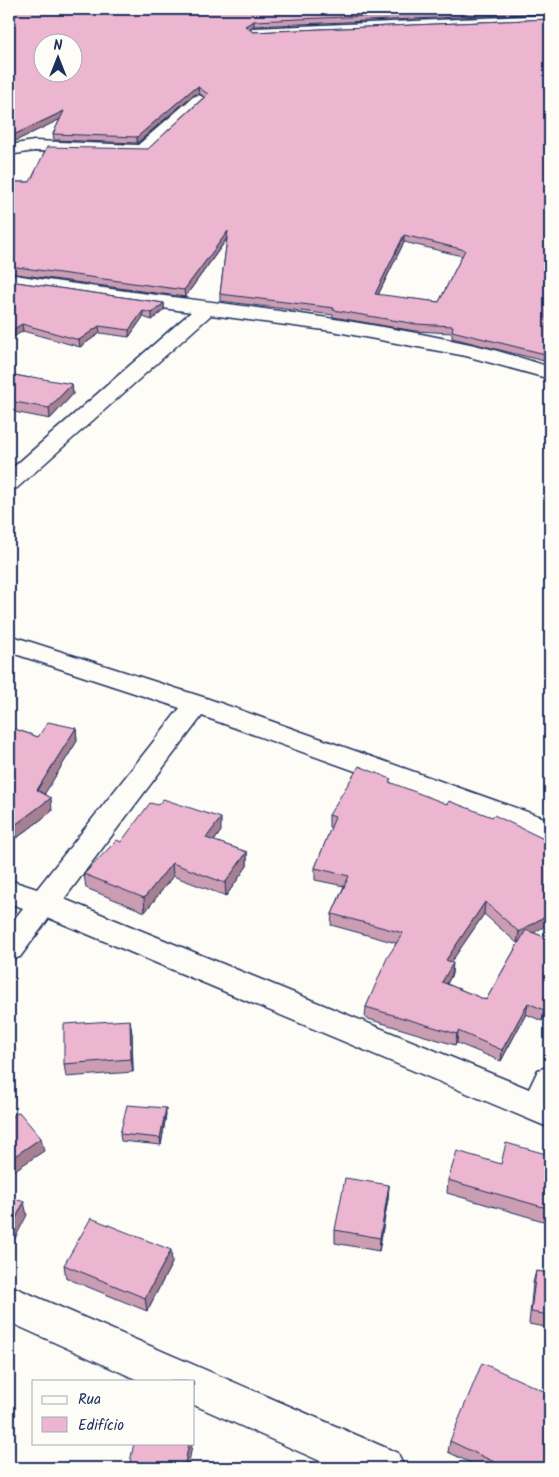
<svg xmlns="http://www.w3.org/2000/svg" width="559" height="1477" font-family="Kalam,sans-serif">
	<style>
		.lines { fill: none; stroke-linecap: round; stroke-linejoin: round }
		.minor-casing { stroke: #1b2f5e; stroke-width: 3 }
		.minor { fill: #fdfcf7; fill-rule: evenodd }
		.wall { fill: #cb9db3; stroke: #1b2f5e; fill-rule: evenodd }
		.shaded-wall { fill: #a57f92; stroke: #1b2f5e }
		.building { fill: #ecb6d0; stroke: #1b2f5e; fill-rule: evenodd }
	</style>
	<rect width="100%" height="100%" fill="#fdfcf7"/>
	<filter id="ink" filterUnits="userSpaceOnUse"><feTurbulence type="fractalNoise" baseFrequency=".02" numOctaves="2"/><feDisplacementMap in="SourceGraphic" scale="10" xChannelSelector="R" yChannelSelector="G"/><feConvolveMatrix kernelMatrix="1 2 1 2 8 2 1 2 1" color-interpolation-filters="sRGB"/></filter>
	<g filter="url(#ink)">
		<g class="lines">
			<defs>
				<g id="minor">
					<path d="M550,15V23L254,36L247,32L254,28Z"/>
					<path d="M198,95L203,97L206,100L203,103L148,153L34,151L9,155V145L34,141L138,145L193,97Z"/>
					<path d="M9,274C162,299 318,310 470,344C497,350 524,359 550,367V379L466,356L332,331L211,315L17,488L9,490V471L191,312L9,286Z"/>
					<path d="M9,635L206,698L550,820V841L202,716L64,899L529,1089L538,1070L550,1066V1128L49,918L20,957L9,960V926L23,908L9,903V880L37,889L180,708L9,652Z"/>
					<path d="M9,1285L398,1453L404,1468H336L194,1405V1381H140L9,1322Z"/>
				</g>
			</defs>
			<use href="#minor" class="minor-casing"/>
			<use href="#minor" class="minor"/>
		</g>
		<g class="wall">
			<path d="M9,9H550V13L254,26L249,29L253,32L550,19V359L547,358L544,361L452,338V333L415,331L333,317V315L220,301V294L227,239L185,297L9,273V182H30L148,149L204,97L199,93L192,96L137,143L54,140L53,134L60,119L9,144ZM404,242L462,256L439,302L378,295Z"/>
			<path d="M9,281L164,303V310L152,320L143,317L129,337L100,333L80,347L23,331Z"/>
			<path d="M9,374L30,378L72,384L73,394L50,419L9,411Z"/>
			<path d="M9,727L38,737L76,728L77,741L44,794L52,811L17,838L9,833Z"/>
			<path d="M391,782L534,933L550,939V1005L542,1021L526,1014L501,1061L457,1043L455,1045L365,1018L366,1007L396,943L331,925L332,914L344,886L315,880V868L331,828L329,827V815ZM484,914L517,943L519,942L486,1000L447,984L452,974L451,962Z"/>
			<path d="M221,831L214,841L247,852V866L226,896L173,876L145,912L86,888L84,874Z"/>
			<path d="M132,1033L133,1072L66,1077L64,1064Z"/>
			<path d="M166,1115L161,1145L121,1141L120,1134Z"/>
			<path d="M544,1160L550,1162V1223L447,1193L448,1180L501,1164Z"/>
			<path d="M389,1185L388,1199L379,1251L335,1243V1230Z"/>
			<path d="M172,1263L147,1311L66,1278L64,1265Z"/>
			<path d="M536,1271L550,1273V1328L529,1324L533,1283Z"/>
			<path d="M450,1441L550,1468H481L448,1452Z"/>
		</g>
		<g class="shaded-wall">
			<path d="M254,21V26L245,31V26Z"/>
			<path d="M198,87L199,93L192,96L137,143V137L192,90Z"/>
			<path d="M64,111L65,117L9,144V137Z"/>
			<path d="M228,231V237L185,297L184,290Z"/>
			<path d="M404,235V242L375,301V294Z"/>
			<path d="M164,303V310L152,320V313Z"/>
			<path d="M143,311V317L129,337V330Z"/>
			<path d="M22,324L23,331L9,340V332Z"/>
			<path d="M99,326L100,333L80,347L79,340Z"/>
			<path d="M548,352L547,358L544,361L545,354Z"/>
			<path d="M72,384L73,394L50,419L49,408Z"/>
			<path d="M76,728L77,741L39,803L37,790Z"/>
			<path d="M51,798L52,811L17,838L15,825Z"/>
			<path d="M221,818V831L207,851L206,838Z"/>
			<path d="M247,852V866L226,896L225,883Z"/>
			<path d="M172,863L173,876L145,912L144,898Z"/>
			<path d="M485,902L484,914L445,971L446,960Z"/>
			<path d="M13,904L14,914L9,920V908Z"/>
			<path d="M550,913V923L517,943L519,932Z"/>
			<path d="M453,963L452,974L441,994L442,982Z"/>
			<path d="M550,998V1005L542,1021L544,1010Z"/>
			<path d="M528,1003L526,1014L501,1061L502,1050Z"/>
			<path d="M130,1020L132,1033L133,1072L131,1059Z"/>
			<path d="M458,1031L457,1043L455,1045L457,1034Z"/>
			<path d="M166,1108V1115L161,1145L160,1138Z"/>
			<path d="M41,1138L44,1151L9,1174V1160Z"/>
			<path d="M389,1185L388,1199L379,1251L380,1238Z"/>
			<path d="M24,1202L27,1215L9,1250V1232Z"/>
			<path d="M171,1250L172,1263L147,1311L145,1298Z"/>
			<path d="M189,1443H192V1446L188,1468H184Z"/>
		</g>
		<g class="building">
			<path d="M9,9H528L254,21L245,26L253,32L550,19V352H548L545,354L452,331L453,326L416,324L333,310L334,308L220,294L228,231L184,290L9,266V182H30L47,147L148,149L208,94L198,87L192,90L137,137L53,134L64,111L9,137ZM42,42H72V72H42ZM404,235L465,250L439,302L375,294Z"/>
			<path d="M9,281L164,303L152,313L143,311L129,330L99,326L79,340L22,324L9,332Z"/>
			<path d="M9,374L30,378L32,377L72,384L49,408L9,401Z"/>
			<path d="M48,722L76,728L37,790L51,798L15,825L9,821V727L38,737Z"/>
			<path d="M359,766L391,779L389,782L447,804L449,801L492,817L494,815L550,842V913L519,932L485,902L446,960L453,963L442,982L486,1000L526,930L550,939V998L544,1010L528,1003L502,1050L458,1031L457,1034L366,1007L387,958L403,933L332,914L349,876L315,868L335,817L329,815Z"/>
			<path d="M163,799L221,818L206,838L247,852L225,883L172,863L144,898L84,874L117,840L121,842L150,803L158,805Z"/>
			<path d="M9,902L13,904L9,908Z"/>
			<path d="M130,1020L131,1059L64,1064V1024Z"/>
			<path d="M127,1105L166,1108L160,1138L120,1134Z"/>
			<path d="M19,1112L41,1138L9,1160V1118Z"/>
			<path d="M506,1143L546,1154L544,1160L550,1162V1209L448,1180L457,1151L501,1164Z"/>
			<path d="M345,1178L389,1185L380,1238L335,1230Z"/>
			<path d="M9,1197L24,1202L9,1232Z"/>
			<path d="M91,1218L171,1250L145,1298L64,1265Z"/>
			<path d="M536,1271L550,1273V1315L531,1312Z"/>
			<path d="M482,1363L550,1394V1468H527L524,1467V1468H507L450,1441Z"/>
			<path d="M134,1443H189L184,1468H135L129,1467Z"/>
		</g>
	</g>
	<rect width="559" height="1477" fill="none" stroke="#fdfcf7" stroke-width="30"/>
	<rect x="15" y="15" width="529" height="1447" fill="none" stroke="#1b2f5e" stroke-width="2" filter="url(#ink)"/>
	<rect x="32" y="1380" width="162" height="65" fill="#fdfcf7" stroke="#a3aaba"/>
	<rect x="42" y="1396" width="25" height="8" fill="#fdfcf7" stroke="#a3aaba"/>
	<text x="78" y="1404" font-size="15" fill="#1b2f5e">Rua</text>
	<rect x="42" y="1417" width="25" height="15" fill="#ecb6d0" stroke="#a3aaba"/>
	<text x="78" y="1430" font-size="15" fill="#1b2f5e">Edifício</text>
	<g transform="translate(58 58)"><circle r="24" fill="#fdfcf7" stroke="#a3aaba"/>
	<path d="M0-4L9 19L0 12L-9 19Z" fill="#1b2f5e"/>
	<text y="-8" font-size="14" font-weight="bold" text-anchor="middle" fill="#1b2f5e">N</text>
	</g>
</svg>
